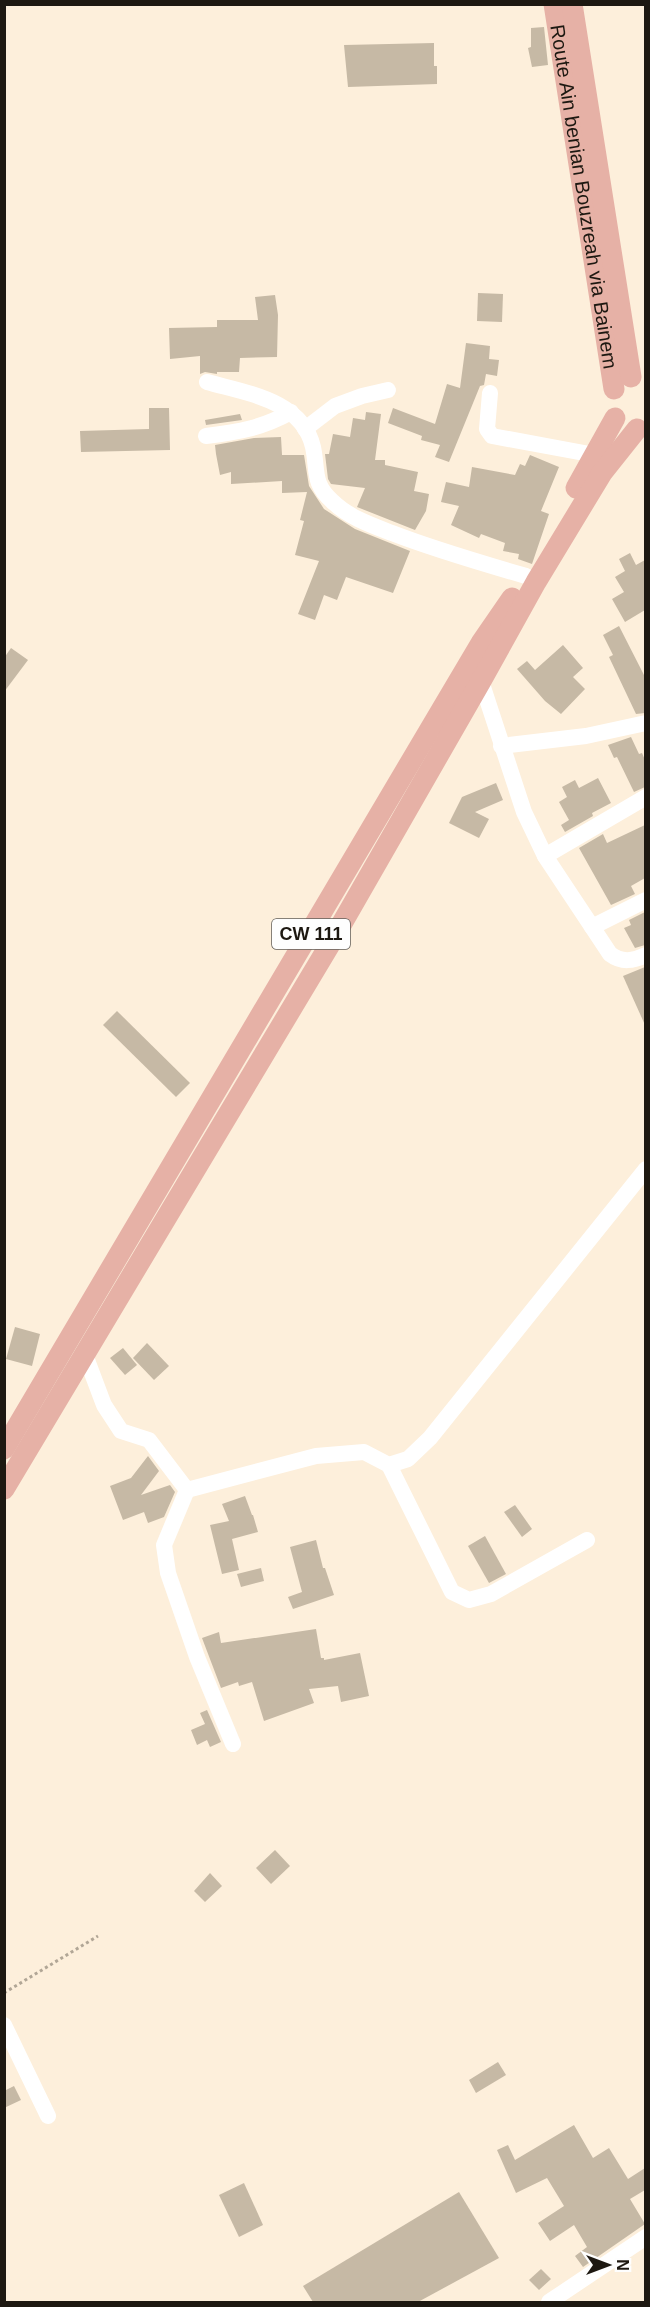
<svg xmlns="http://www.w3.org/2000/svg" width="650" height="2307" font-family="Helvetica,sans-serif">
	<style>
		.building { fill: #c6b9a5 }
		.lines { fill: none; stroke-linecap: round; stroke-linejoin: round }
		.path { stroke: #b1a696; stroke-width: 3; stroke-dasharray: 3 3; stroke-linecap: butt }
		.minor { stroke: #fff; stroke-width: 16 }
		.major { stroke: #e6b1a6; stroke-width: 21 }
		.labels { text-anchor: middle; stroke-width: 5; stroke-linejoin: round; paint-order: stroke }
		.shield { fill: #fefefe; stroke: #605d58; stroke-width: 1.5 }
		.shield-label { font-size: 18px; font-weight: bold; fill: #1d1811 }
		.street-label { font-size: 20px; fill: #1d1811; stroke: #fefefe }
	</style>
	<rect width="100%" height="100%" fill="#fdefdb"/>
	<g class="building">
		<path d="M544,27L548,65L532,67L528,48L531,47V28Z"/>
		<path d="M434,43V66H437V84L348,87L344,45Z"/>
		<path d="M478,293L503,294L502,322L477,321Z"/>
		<path d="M275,295L278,315L277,357L240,358L239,372H217V374L205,372L200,374V356L170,359L169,328L217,327V320H258L255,297Z"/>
		<path d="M466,343L490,346L489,359L499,360L497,376L486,374L484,385L480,386L449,462L435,457L440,445L421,440L422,436L388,423L393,408L435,424L447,384L460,388Z"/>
		<path d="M149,408H169L170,450L81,452L80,431L149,429Z"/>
		<path d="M366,412L381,414L375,460H385V465L418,472L414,491L429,494L426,511L415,530L357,507L365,488L331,484L328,479L325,454H329L333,434L350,437L353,418L365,420Z"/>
		<path d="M240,414L242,420L206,425L205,420Z"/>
		<path d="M281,437L282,455H304L309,486L324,509L355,529L410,551L393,593L346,577L337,600L324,595L315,620L298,614L319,561L295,555L304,521L300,520L307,492L282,493V481L231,484V472L220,475L216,454L215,445L254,438Z"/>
		<path d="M530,455L559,467L541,511L549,514L532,564L518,559L519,554L503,551L505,543L481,534L479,538L451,525L459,506L441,502L446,482L469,487L472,467L515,475L520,464L525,466Z"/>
		<path d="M630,553L636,565L645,560V610L625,622L612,599L624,592L615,577L625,571L619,559Z"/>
		<path d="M619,626L645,677V713L636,714L609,657L613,655L603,635Z"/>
		<path d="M563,645L583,668L573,677L585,689L561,714L545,701L517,669L527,661L535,670Z"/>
		<path d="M11,648L28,660L4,692V658Z"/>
		<path d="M631,737L639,754L642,753L645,760V787L634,792L617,757L614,758L608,745Z"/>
		<path d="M598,778L611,803L592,813L593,816L565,832L561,825L569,820L559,802L567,797L562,787L575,780L579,788Z"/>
		<path d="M496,783L503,800L475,812L489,819L479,838L449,823L462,797Z"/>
		<path d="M645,825V878L631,886L635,894L611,905L579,848L603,834L607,843Z"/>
		<path d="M645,912V945L635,948L624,928L631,925L629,920Z"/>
		<path d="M645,967V1025L623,976Z"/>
		<path d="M117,1011L190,1083L176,1097L103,1025Z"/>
		<path d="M15,1327L40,1334L32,1366L6,1359Z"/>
		<path d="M147,1343L169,1366L154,1380L133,1358Z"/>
		<path d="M123,1348L137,1365L125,1375L110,1358Z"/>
		<path d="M148,1456L159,1471L141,1495L170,1485L175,1492L164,1517L148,1523L144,1512L123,1520L110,1486L131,1478Z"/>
		<path d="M245,1496L252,1515H253L258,1532L232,1539L239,1570L222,1574L210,1525L229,1521L222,1504Z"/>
		<path d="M515,1505L532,1529L522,1537L504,1512Z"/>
		<path d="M485,1536L506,1574L489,1583L468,1546Z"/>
		<path d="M316,1540L323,1568H325L334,1595L293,1609L288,1597L302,1592L290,1547Z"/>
		<path d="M261,1568L264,1581L241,1587L237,1574Z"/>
		<path d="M316,1629L321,1658H324V1660L360,1653L369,1696L341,1702L338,1686L309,1689L314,1703L264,1721L252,1682L239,1686L238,1682L221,1688L202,1638L219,1632L221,1643Z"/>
		<path d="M207,1710L221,1742L210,1747L207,1740L197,1745L191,1730L205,1724L200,1713Z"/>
		<path d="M275,1850L290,1866L271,1884L256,1868Z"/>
		<path d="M210,1873L222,1886L205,1902L194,1891Z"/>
		<path d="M498,2062L506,2075L476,2093L469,2080Z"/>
		<path d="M14,2086L21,2100L4,2108V2091Z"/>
		<path d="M574,2125L593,2158L609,2148L628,2179L645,2168V2190L630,2199L645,2224L583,2267L575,2256L587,2247L574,2225L550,2241L538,2223L564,2206L547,2178L516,2193L497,2150L508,2145L515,2160Z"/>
		<path d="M244,2183L263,2225L239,2237L219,2195Z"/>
		<path d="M459,2192L499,2258L418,2302H313L303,2286Z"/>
		<path d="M541,2269L551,2279L539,2290L529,2280Z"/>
	</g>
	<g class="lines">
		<path class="path" d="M4,1993L98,1936"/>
		<g class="minor">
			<path d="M207,382C246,393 302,400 313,447C318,470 312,483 332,501C348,517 371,525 392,533C436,550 481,563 526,576"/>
			<path d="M490,393L487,429L492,436L595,455"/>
			<path d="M305,429L335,406L362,396L388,390"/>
			<path d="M206,436C239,432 262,428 291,412"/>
			<path d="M481,681L524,812L545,856L646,797"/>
			<path d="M501,746L586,736L646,723"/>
			<path d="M545,856L610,954C622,963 633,961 646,955"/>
			<path d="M592,927L646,900"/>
			<path d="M84,1352L104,1405L121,1431L149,1440L187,1490L316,1456L364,1452L389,1465L408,1459L430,1438L646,1169"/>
			<path d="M389,1465L452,1592L469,1600L491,1594L587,1540"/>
			<path d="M187,1490L164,1545L168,1573L197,1657L233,1744"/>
			<path d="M4,2025L48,2116"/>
			<path d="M549,2302L646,2237"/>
		</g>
		<g class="major">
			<path id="s1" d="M554,4L614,389"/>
			<path d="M572,4L631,377"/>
			<path d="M576,488L615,418"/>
			<path d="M4,1449L481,643L512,598"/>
			<path d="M4,1489L329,946L481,681L536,582L602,473L637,429"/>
		</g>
	</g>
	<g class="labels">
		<rect class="shield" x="272" y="919" width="78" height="30" rx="4.5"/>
		<g class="shield-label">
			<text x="311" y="940">CW 111</text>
		</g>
		<g class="street-label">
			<text dy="7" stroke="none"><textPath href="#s1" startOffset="195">Route Ain benian Bouzreah via Bainem</textPath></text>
		</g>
	</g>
	<rect width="650" height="2307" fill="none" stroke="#1d1811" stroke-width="12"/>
	<g transform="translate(608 2265) rotate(90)" stroke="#fefefe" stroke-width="4.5" paint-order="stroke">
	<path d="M0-4.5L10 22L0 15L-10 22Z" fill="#1d1811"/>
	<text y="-9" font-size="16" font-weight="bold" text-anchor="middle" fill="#1d1811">N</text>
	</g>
</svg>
